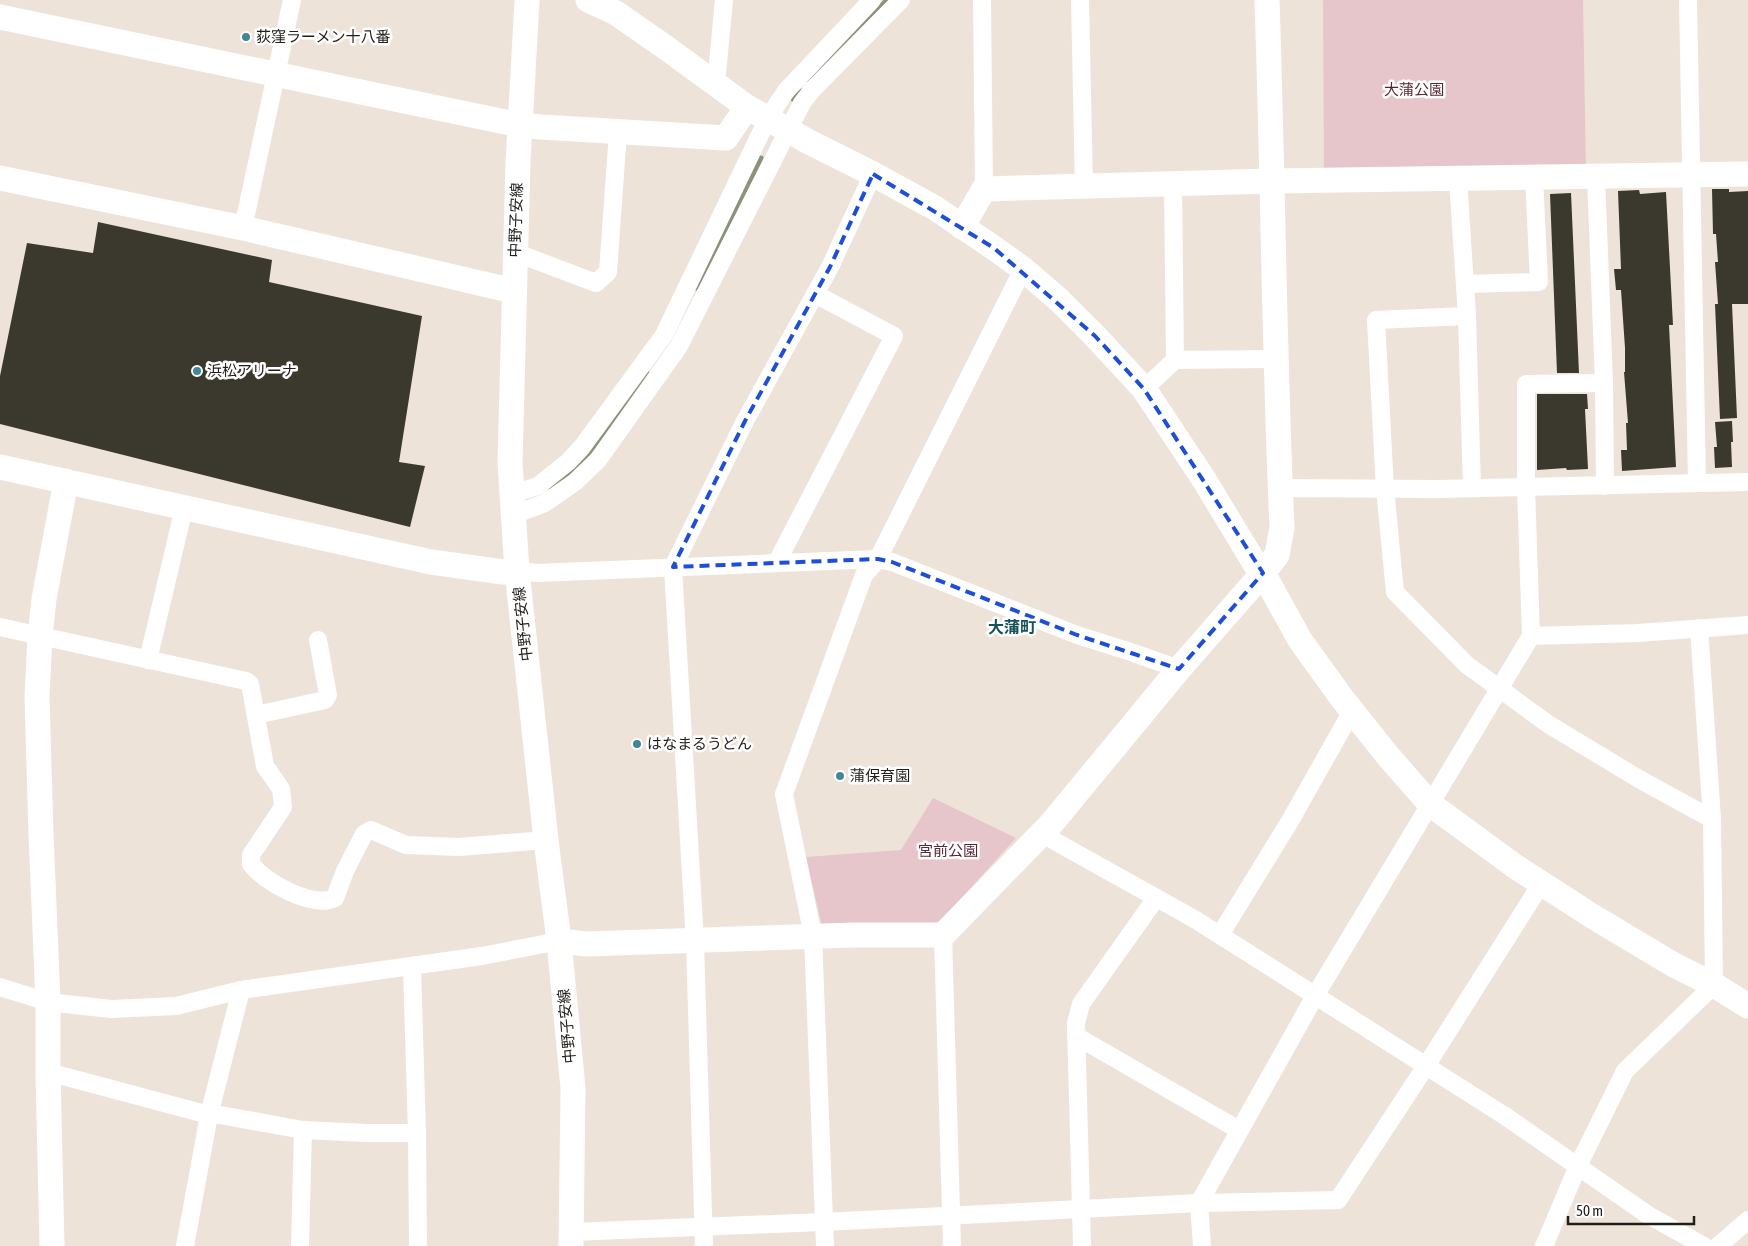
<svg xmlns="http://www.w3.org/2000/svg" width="1748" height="1246" font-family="'Asap Condensed','Noto Sans JP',sans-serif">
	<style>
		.green { fill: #e6c5cb }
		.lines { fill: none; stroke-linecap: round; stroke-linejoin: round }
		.stream { stroke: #8a9479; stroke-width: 5 }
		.building { fill: #3b392e }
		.street { stroke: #fff; stroke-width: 18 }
		.secondary { stroke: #fff; stroke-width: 25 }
		.marked { fill: none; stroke: #1d4ed8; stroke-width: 4; stroke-dasharray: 10 6; stroke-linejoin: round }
		.poi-dot { fill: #428794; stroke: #fff; stroke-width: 2 }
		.labels { text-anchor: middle; stroke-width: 5; stroke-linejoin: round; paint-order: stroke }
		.poi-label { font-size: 15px; fill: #221e1a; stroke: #fff; text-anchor: start }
		.park-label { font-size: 15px; fill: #572732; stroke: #fff }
		.street-label { font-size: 15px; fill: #221e1a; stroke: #fff }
		.neighbourhood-label { font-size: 16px; font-weight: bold; fill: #17515b; stroke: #fff }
	</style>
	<rect width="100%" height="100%" fill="#eee3d9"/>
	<g class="green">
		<path d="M1323,0H1583L1586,176L1324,182Z"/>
		<path d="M933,798L1016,838L938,924L822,926L806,857L901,850Z"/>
	</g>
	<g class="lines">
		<g class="stream">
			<path d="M809,80L887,0"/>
			<path d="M793,99L799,89"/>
			<path d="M696,288L761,158"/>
			<path d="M549,487C589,464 621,410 647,373"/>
		</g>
	</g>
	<g class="building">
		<path d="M1712,189H1729V192L1748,191V304H1732L1737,418L1720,419L1715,304H1718L1715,262H1718L1716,234H1713Z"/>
		<path d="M1639,190L1640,194L1666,192L1673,325H1669L1676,467L1622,471L1621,450H1627L1626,423H1628L1624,372H1625V348L1621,290H1616L1614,269H1621L1618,191Z"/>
		<path d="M1571,193L1579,373H1557L1550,194Z"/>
		<path d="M98,222L272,260L269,282L422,316L399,462L425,466L410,527L0,424V376L27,243L93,253Z"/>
		<path d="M1537,394H1587L1588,409H1585L1588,469L1567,470L1566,468L1537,470Z"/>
		<path d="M1732,421L1733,442H1731L1732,467L1715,468L1714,447H1717L1715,422Z"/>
	</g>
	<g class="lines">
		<g class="street">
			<path d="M982,0L984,189"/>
			<path d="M1080,0L1084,187"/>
			<path d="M1688,0L1697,483"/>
			<path d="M716,84L724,0"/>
			<path d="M1458,179L1467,316L1376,320L1385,489L1395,592L1467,665L1548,724L1639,779L1712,819"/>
			<path d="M1173,185L1175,360"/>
			<path d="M243,228L292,0"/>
			<path d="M514,252L596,283L608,272L618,132"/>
			<path d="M1465,284L1539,282L1534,177"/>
			<path d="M1467,316L1472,488"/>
			<path d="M1604,383L1605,486"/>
			<path d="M1144,389L1175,360L1275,359"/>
			<path d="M1280,488L1438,489L1748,482"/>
			<path d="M512,494L538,486L568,462L582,447L664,335L768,118L786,91L872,0"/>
			<path d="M513,515L545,503L575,482L598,460L679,346L802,103L813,89L901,0"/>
			<path d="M777,562L894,336L815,294"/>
			<path d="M517,571L537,573L878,559L892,562L1077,635L1131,652L1179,669"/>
			<path d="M0,627L246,681L250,684L265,766L281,789L283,807L251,855V864C264,882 313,909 335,898L345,871L364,834L371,830L406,845L459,847L546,840"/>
			<path d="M1531,636L1526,487V384L1604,383L1596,176"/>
			<path d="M148,660L184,508"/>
			<path d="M256,715L325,700L328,695L318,640"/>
			<path d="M1042,834L1196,920L1505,1116L1648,1215L1704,1246"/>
			<path d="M943,935L952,1246"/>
			<path d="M1220,935L1290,821L1352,711"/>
			<path d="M412,967L417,1133L418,1246"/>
			<path d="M0,987L48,1002L111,1009L176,1006L241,990L482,956L559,941"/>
			<path d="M1076,1036L1239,1130"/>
			<path d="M48,1072L209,1115H220L303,1130L366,1133H417"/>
			<path d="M572,1232L823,1222L1199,1203L1338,1200L1426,1066L1541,884"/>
			<path d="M185,1246L209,1115L241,990"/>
			<path d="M300,1246L303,1130"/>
			<path d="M704,1246L695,942L673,567L745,421L830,267L873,174"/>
			<path d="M825,1246L813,936L784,794L864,575L878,559L1023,269"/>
			<path d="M1082,1246L1076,1023L1081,1004L1156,898"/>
			<path d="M1202,1246L1199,1203L1315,996L1531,636L1638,633L1748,625"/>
			<path d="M1544,1246L1578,1166L1625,1071L1714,985L1712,819L1699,628"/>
			<path d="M1718,1246L1748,1220"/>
		</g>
		<g class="secondary">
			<path d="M527,0L518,162L510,462L517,571L546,840L559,941L573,1088L571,1246"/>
			<path d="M588,0L616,13L665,47L747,107L809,142L873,174L935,208L994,248L1023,269L1059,300L1095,336L1144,389L1203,478L1257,567L1263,573L1300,640L1341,697L1388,756L1430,804L1516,867L1592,916L1674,965L1714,985L1748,1006"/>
			<path d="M0,17L520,125L541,127L726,138L747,107"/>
			<path d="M0,178L243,228L514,291"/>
			<path d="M962,227L984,189L1273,181L1748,174"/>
			<path d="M0,467L431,562L503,572L517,571"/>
			<path d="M559,941L587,944L853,935H943L1051,824L1179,669L1263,573L1277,555L1282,528C1274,352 1273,176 1267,0"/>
			<path d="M52,1246L48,1072V1002L41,834L37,697L40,636L44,599L66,481"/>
		</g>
	</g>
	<path class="marked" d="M873,174L994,248L1095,336L1144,389L1263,573L1179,669L1077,635L892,562L878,559L673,567L745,421L830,267Z"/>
	<g class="poi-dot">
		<circle cx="246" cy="37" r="5"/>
		<circle cx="197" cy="371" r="5"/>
		<circle cx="637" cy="744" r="5"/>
		<circle cx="840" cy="776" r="5"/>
	</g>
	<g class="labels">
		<g class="poi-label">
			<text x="256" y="42">荻窪ラーメン十八番</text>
			<text x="207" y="376">浜松アリーナ</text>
			<text x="647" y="749">はなまるうどん</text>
			<text x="850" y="781">蒲保育園</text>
		</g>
		<g class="park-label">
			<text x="1414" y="95">大蒲公園</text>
			<text x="948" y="856">宮前公園</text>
		</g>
		<g class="street-label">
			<text transform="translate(516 220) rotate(-88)" y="5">中野子安線</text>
			<text transform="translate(523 624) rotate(-96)" y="5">中野子安線</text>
			<text transform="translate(567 1026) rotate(-95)" y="5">中野子安線</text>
		</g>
		<g class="neighbourhood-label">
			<text x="1012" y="633">大蒲町</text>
		</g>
	</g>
	<path d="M1568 1216v8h126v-8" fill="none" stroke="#221e1a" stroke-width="2.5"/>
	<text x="1576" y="1216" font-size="15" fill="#221e1a" stroke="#ffffff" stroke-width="4" paint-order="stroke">50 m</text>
</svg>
